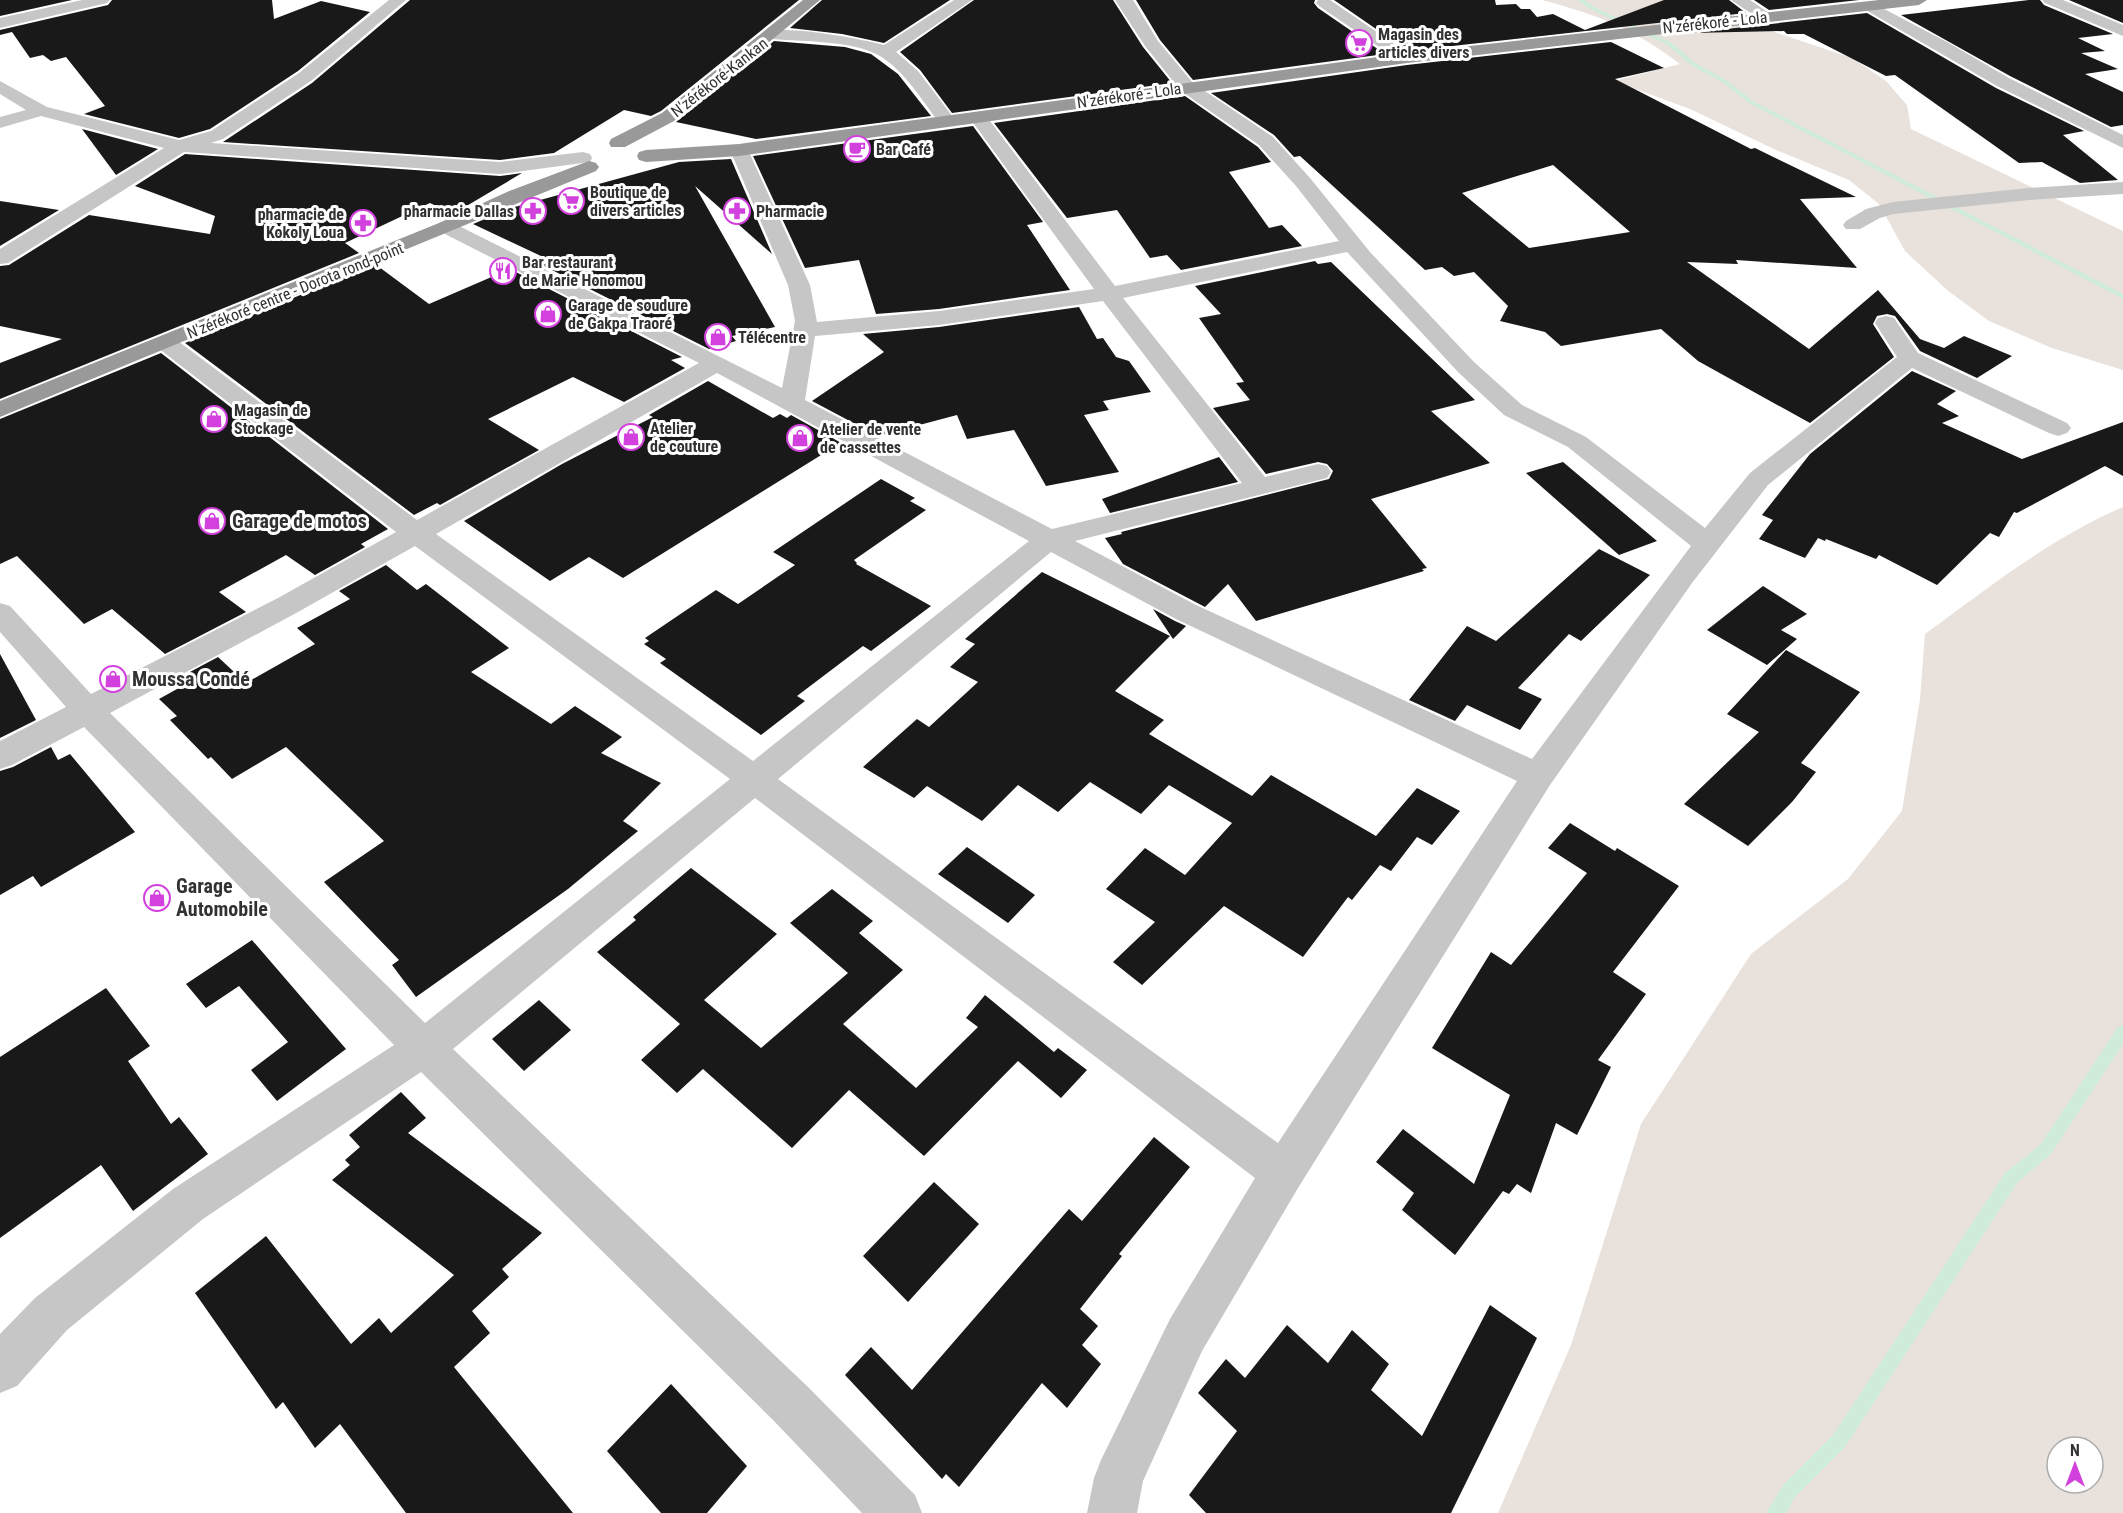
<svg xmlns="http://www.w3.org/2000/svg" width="2123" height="1513" font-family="'Roboto Condensed',sans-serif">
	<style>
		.green { fill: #e9e1db; fill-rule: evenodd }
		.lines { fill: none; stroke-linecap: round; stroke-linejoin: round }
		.stream { fill: #cfecda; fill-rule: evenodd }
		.building { fill: #191919; fill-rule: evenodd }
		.minor { fill: #c6c6c6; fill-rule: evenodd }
		.highway { fill: #999; fill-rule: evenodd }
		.labels { text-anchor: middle; stroke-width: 6; stroke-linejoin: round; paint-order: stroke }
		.far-street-label { font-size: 16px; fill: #323232; stroke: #fff }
		.far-poi-label { font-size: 16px; font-weight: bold; fill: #323232; stroke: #fff; text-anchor: start }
		.poi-label { font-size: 20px; font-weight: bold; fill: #323232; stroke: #fff; text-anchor: start }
	</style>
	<rect width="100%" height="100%" fill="#fff"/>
	<g class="green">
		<path d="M1542,0H1696L1777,33L1852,58L1886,81L1907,105L1911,129L2123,231V370L2052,348L1989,321L1947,290L1905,251L1879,204L1849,180L1776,150L1690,109L1614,81L1680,64C1633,28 1598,15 1542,0Z"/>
		<path d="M2123,507V1513H1498L1571,1345L1641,1124L1751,954L1848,879L1902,811L1920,699L1925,634C1988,588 2051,538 2123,507ZM2057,1447H2093V1483H2057Z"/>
	</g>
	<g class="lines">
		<g class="stream">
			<path d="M1577,0H1584L1598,9L1672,43L1695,63L1726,80L1753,101L2123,294V299L1749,103L1722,82L1691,65L1668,45L1594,11Z"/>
			<path d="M2123,1025V1044L2051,1154L2017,1183L1845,1447L1795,1497L1786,1513H1766L1783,1485L1833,1435L2005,1173L2041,1144L2118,1027Z"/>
		</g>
	</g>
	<g class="building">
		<path d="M0,0H72L0,16Z"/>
		<path d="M112,0H272L274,19L321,1L370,12L298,71L210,129L179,138L84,114L105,106L66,57L51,61L43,55L30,58L12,32L0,35V30L108,5Z"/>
		<path d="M410,0H799L661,111L651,116L624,110L554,153L500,160L223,142L312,83Z"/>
		<path d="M822,0H950L884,43L842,34L790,28Z"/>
		<path d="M974,0H1113L1143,47L1172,83L952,113L920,70L900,52Z"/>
		<path d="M1136,0H1315L1314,3L1318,8L1385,54L1193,80L1160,40Z"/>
		<path d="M1334,0H1495L1496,5L1516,4L1521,9H1530L1537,17L1553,14L1585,30L1664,0H1729L1746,13L1408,51Z"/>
		<path d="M1754,0H1859L1769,10Z"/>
		<path d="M2029,0H2040L2044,5L2113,34L2078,38L2105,51L2081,53L2118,69L2085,74L2123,92V125L2111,127L2010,76L1901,15Z"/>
		<path d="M2069,0H2123V23Z"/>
		<path d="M1867,13L1996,88L2084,131L2063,135L2118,180L2080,183L2042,162L2019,163L1895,75L1886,76L1804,34H1787L1784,31L1691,33Z"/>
		<path d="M774,41L845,47L871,54L898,74L931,116L756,139L676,122Z"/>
		<path d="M1611,42L1664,68L1615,79L1751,149L1755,148L1856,197L1800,199L1857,268L1736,260L1738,264L1687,262L1809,349L1878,290L1920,339L1944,348L1964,336L2012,356L1977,378L1920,351L1895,316L1887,314L1877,316L1873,324L1894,357L1810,423L1698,361L1661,329L1561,346L1545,332L1500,321L1508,306L1474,272L1454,276L1442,267L1425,270L1300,156L1294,157L1274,135L1211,93L1407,65ZM1553,165L1630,232L1529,248L1462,193Z"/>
		<path d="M1185,96L1258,147L1271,162L1229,172L1269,228L1282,225L1302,246L1181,270L1167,255L1150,258L1117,210L1067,218L994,123Z"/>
		<path d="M973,126L1043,222L1027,225L1070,290L939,309L876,314L859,260L805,268L753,156Z"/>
		<path d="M82,129L158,149L116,175Z"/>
		<path d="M185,154L500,176L522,173L453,214L430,203L345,243L359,253L0,399V363L62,339L0,326V266L9,265L89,215L210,234L215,216L135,186Z"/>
		<path d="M731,159L772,254L695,186L775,327L732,336L736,341L709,349L532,260L541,256L473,224L511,208L679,162Z"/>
		<path d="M0,201L59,210L0,246Z"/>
		<path d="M1315,261L1318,264L1331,262L1475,400L1431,411L1490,463L1371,499L1427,568L1422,569L1424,571L1256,621L1228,584L1205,607L1123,564L1105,538L1122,534L1121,532L1329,479L1333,471L1327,464L1318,462L1266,474L1213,408L1250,400L1236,383L1244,382L1199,318L1221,314L1195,286Z"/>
		<path d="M375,264L429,304L510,269L682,357L671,360L685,368L624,402L573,377L488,419L539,450L440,505L437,503L414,515L185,343Z"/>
		<path d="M1079,307L1097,339L1103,338L1116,357L1129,361L1151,392L1103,401L1109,410L1084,415L1119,472L1046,486L1014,430L967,439L957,415L878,436L812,401L884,352L863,334L939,327Z"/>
		<path d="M161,353L388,529L361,544L365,547L315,575L286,555L219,592L246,612L165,654L112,609L84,624L17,556L0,564V419Z"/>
		<path d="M1912,371L1956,391L1937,404L1959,416L1942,423L2022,459L2123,422V476L2105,466L2017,513L2014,512L1999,537L1990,533L1937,585L1879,555L1876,559L1826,539L1825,541L1818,538L1805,558L1759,539L1773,520L1762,515L1810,454Z"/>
		<path d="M708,381L773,418L780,414L787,418L791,415L845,445L834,447L623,578L589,557L550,581L464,521L562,464L653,417L649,415Z"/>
		<path d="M1219,457L1238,482L1110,513L1102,499Z"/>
		<path d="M1563,462L1657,541L1619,555L1526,473Z"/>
		<path d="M881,479L915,498L910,501L926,510L854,560L857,563L856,564L931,606L871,651L863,646L797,696L805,701L761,735L660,663L666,659L644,644L649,641L645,638L716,590L738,604L795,565L773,552Z"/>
		<path d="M1599,549L1650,575L1581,641L1569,634L1518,688L1542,699L1520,730L1467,705L1455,721L1409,700L1467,626L1496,641Z"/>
		<path d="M386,565L417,590L426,584L509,648L471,672L551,724L575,706L622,737L601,753L661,783L623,821L638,831L568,889L416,997L392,965L399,960L324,882L384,841L286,747L232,779L211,757L208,759L170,720L177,716L159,699L195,679L188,673L218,657L246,683L315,644L297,628L350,599L339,591Z"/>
		<path d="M1042,572L1170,636L1115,691L1164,720L1149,734L1252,796L1271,775L1376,836L1417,788L1460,811L1432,845L1417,837L1391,871L1380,865L1352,900L1348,897L1303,957L1224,906L1142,985L1113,962L1155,922L1106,889L1145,848L1185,875L1232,823L1169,785L1141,814L1090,782L1058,812L1018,785L982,821L927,786L914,798L863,767L917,719L929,727L978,682L950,667L975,644L965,639Z"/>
		<path d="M1763,586L1807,614L1781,630L1797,639L1767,665L1707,630Z"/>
		<path d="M1153,609L1175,621L1186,626L1173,639Z"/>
		<path d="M1786,650L1860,692L1801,763L1816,772L1792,802L1748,846L1684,804L1759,732L1727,714Z"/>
		<path d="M0,654L36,720L0,738Z"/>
		<path d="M51,747L58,760L70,754L135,832L41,887L33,876L0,895V771L13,767Z"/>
		<path d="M1570,823L1615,851L1617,848L1679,886L1613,972L1646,994L1598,1060L1611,1067L1577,1135L1556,1123L1531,1193L1517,1184L1509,1194L1503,1191L1455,1255L1402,1210L1414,1193L1376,1162L1403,1129L1474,1184L1510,1095L1432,1048L1491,952L1511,965L1587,873L1548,848Z"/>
		<path d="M967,847L1035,895L1008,923L938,874Z"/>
		<path d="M691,868L777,934L704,1000L761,1048L848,973L790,923L832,889L873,921L859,933L903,970L843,1024L916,1088L978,1027L966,1018L985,995L1054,1052L1058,1048L1087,1070L1061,1098L1018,1061L924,1156L849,1090L792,1148L703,1069L677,1093L641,1060L680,1024L597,952L636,920L633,917Z"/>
		<path d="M252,940L346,1049L277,1101L251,1070L288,1042L239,986L206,1008L186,984Z"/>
		<path d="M106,988L150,1046L128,1061L171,1124L179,1117L208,1154L133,1211L101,1165L0,1238V1057Z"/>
		<path d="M539,1000L571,1030L524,1071L492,1039Z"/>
		<path d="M401,1092L426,1118L408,1133L542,1233L502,1269L509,1277L472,1311L490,1333L454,1367L573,1513H406L340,1424L315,1448L283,1402L276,1409L195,1293L266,1236L351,1344L379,1318L391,1333L454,1275L332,1180L350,1165L345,1160L360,1147L349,1135Z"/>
		<path d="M1154,1137L1190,1167L1119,1254L1122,1256L1080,1309L1098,1326L1082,1345L1101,1364L1067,1408L1042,1383L959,1487L946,1474L942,1479L845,1375L871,1347L912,1390L1069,1209L1082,1221Z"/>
		<path d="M934,1182L979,1224L908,1302L863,1256Z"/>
		<path d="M1490,1305L1537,1338L1451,1513H1206L1189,1495L1237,1431L1198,1393L1226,1359L1245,1378L1287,1325L1328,1363L1352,1330L1389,1364L1371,1390L1422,1436Z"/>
		<path d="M671,1384L747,1466L707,1513H661L607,1451Z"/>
	</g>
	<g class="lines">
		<g class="minor">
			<path d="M82,0H110L107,3L0,28V18Z"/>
			<path d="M389,0H406L311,81L223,139L211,143L500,162L583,152L590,154L592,158L590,162L500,174L184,152L8,263L0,264V249L164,148L41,116L0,128V117L26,110L0,94V81L47,107L179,140L211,131L299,73Z"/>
			<path d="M954,0H972L896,52L918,71L956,121L953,125H941C923,102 907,74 883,58C857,40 804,42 773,39L765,34C775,22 867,40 884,45Z"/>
			<path d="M1115,0H1133L1158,41L1193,83L1273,137L1310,178L1370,252L1474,362L1522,405L1586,437L1705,528L1750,473L1897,357L1875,323L1878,318L1886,316L1894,318L1918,353L2067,423L2071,428L2067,433L2058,436L2049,433L1912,368L1768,485L1692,583L1550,785L1298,1188L1202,1351L1143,1481L1137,1513H1087L1094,1478L1101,1460L1170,1319L1255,1178L755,798L453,1049L807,1386L915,1495L922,1513H862L773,1420L421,1072L203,1219L67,1330L17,1386L0,1393V1334L35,1298L173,1189L394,1045L84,727L12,765L0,769V741L66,707L0,632V603L10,606L91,694L278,598L396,532L158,348L154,343L158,338L166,336L174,338L417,520L699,363L439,231L436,227L439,223L446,221L453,223L782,388L795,321L788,285L730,150L732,146H746L748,150L810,285L817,322L939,311L1094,289L969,117L972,113H984L1115,286L1339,241L1296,186L1259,145L1181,91L1145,46ZM1347,252L1458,372L1504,415L1568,447L1691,546L1532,759L1196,605L1075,541L1327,478L1331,472L1327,466L1318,464L1265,477L1123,298ZM1103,301L1242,483L1052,529L805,400L815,336L939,325ZM717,373L1029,541L753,761L436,534ZM415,546L730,779L425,1023L110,713L298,612ZM1051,552L1176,619L1517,781L1278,1143L778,779Z"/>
			<path d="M1318,0H1330L1415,58L1407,63L1401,62L1319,6L1316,3Z"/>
			<path d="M1731,0H1750L1775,17L1767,22L1761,20Z"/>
			<path d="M2042,0H2063L2123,25V36L2045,3Z"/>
			<path d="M1869,1L1947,42L2009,78L2123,135V148L1997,86L1864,9L1861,6Z"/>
			<path d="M2123,182V194L2029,200L1893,214L1880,218L1860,229H1846L1843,225L1846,221L1866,209L1893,202L2029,188Z"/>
		</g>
		<g class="highway">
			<path d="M803,0H820L674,121L625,147H611L609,143L611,139L662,113Z"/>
			<path d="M1879,0H1927L1919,5L1407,63L739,156L646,162L639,160L637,156L639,152L646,150L739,144L1407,53Z"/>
			<path d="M589,161L596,163L599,167L596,171L0,417V401L439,223L507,192Z"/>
		</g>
	</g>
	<defs>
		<symbol id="supermarket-ring" viewBox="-11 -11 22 22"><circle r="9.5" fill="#fff" stroke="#d240dd" stroke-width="1.5"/><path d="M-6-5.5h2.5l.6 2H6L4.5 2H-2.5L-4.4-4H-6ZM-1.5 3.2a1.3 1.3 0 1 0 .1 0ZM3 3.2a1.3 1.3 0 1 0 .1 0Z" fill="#d240dd"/></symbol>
		<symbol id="cafe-ring" viewBox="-11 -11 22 22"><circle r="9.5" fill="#fff" stroke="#d240dd" stroke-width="1.5"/><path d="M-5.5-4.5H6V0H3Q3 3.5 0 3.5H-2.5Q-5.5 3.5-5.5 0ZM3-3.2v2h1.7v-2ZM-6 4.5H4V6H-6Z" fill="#d240dd"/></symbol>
		<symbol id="pharmacy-ring" viewBox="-11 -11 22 22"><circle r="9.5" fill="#fff" stroke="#d240dd" stroke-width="1.5"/><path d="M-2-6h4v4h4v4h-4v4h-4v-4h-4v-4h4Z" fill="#d240dd"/></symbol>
		<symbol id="restaurant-ring" viewBox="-11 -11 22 22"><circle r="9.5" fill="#fff" stroke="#d240dd" stroke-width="1.5"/><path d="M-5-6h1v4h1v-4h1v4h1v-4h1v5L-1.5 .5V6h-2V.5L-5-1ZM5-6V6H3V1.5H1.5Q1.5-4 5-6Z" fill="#d240dd"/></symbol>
		<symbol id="shop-ring" viewBox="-11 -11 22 22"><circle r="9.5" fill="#fff" stroke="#d240dd" stroke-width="1.5"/><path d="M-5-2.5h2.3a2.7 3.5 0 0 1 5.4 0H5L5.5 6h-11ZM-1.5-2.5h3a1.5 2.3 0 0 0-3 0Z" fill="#d240dd"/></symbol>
	</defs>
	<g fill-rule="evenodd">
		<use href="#supermarket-ring" x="1344" y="28" width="30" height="30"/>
		<use href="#cafe-ring" x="842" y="134" width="30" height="30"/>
		<use href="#supermarket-ring" x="556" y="186" width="30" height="30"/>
		<use href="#pharmacy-ring" x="518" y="196" width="30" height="30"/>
		<use href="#pharmacy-ring" x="722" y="196" width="30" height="30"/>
		<use href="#pharmacy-ring" x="348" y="208" width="30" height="30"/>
		<use href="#restaurant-ring" x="488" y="256" width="30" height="30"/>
		<use href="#shop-ring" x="533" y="299" width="30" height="30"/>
		<use href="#shop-ring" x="703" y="322" width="30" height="30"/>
		<use href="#shop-ring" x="199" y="404" width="30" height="30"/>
		<use href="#shop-ring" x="616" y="422" width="30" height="30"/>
		<use href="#shop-ring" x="785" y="423" width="30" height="30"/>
		<use href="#shop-ring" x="197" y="506" width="30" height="30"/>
		<use href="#shop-ring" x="98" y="664" width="30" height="30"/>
		<use href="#shop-ring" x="142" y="883" width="30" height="30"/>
	</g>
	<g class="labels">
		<g class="far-street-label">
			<text transform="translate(1715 22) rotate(-6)" y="6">N'zérékoré - Lola</text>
			<text transform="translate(719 77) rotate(-38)" y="6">N'zérékoré-Kankan</text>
			<text transform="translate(1129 95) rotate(-8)" y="6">N'zérékoré - Lola</text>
			<text transform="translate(295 290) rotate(-22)" y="6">N'zérékoré centre - Dorota rond-point</text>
		</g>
		<g class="far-poi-label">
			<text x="1378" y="40">Magasin des<tspan x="1378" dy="18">articles divers</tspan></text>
			<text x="876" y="155">Bar Café</text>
			<text x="590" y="198">Boutique de<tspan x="590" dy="18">divers articles</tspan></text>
			<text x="514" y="217" text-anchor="end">pharmacie Dallas</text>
			<text x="756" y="217">Pharmacie</text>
			<text x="344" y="220" text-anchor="end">pharmacie de<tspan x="344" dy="18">Kokoly Loua</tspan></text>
			<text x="522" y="268">Bar restaurant<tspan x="522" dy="18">de Marie Honomou</tspan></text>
			<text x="568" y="311">Garage de soudure<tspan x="568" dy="18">de Gakpa Traoré</tspan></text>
			<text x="738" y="343">Télécentre</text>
			<text x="234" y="416">Magasin de<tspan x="234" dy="18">Stockage</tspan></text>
			<text x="650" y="434">Atelier<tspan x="650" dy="18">de couture</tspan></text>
			<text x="820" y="435">Atelier de vente<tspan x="820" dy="18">de cassettes</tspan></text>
		</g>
		<g class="poi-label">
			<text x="232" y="528">Garage de motos</text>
			<text x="132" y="686">Moussa Condé</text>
			<text x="176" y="893">Garage<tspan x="176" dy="23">Automobile</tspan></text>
		</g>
	</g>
	<g transform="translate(2075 1465)"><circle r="28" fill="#ffffff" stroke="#adadad" stroke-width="1.5"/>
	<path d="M0-4.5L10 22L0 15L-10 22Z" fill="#d240dd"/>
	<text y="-9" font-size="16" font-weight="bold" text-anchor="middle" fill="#323232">N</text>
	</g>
</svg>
